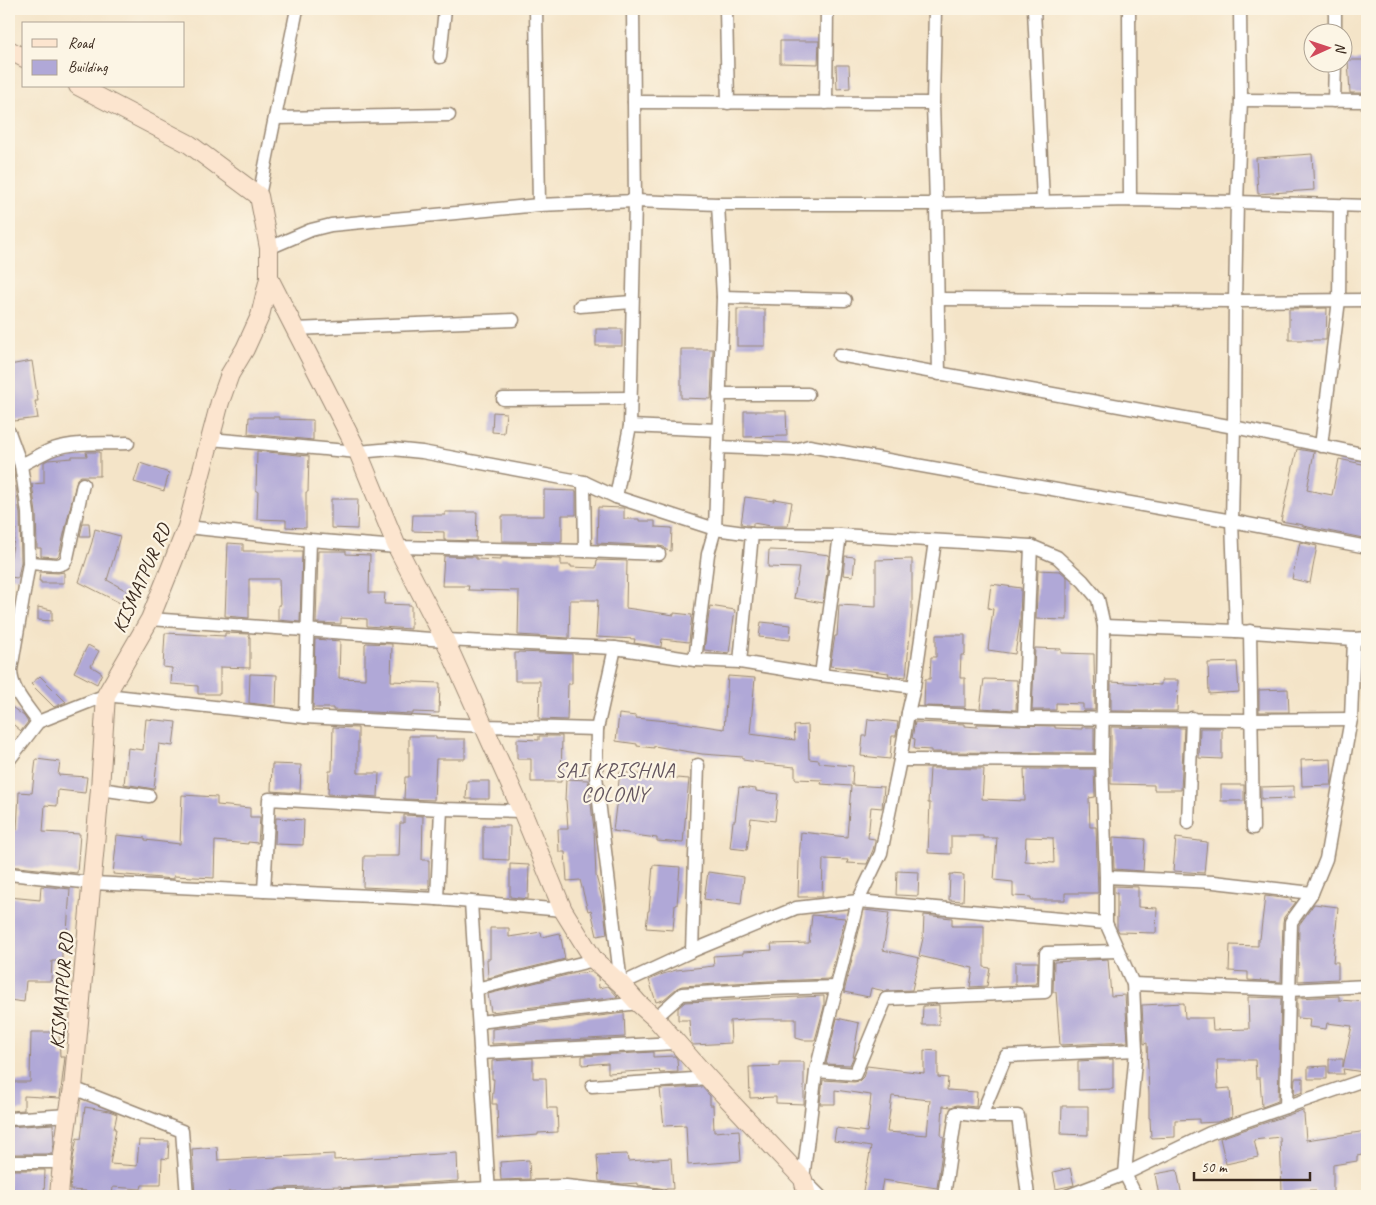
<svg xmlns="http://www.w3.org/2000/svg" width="1376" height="1205" font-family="Caveat,sans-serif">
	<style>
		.building { fill: #b0a8d7; fill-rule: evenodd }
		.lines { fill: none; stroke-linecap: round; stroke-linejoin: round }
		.street-casing { stroke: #988773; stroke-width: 15 }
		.secondary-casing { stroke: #988773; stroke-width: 20 }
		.street { stroke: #fff; stroke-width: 12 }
		.secondary { stroke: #fce5cf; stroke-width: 18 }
		.labels { text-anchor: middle; stroke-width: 4.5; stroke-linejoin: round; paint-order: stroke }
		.street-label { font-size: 20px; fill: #3b2a1e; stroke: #fcf5e5 }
		.neighbourhood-label { font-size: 21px; letter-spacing: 1px; fill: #64565f; stroke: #fcf5e5 }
	</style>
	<rect width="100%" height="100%" fill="#fcf5e5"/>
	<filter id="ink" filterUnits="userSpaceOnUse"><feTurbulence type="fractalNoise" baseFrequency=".02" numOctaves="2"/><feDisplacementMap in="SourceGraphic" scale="10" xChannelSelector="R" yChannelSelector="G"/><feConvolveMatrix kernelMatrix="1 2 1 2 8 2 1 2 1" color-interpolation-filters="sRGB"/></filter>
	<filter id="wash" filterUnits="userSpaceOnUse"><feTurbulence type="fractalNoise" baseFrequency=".0096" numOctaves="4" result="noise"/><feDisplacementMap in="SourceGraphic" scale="20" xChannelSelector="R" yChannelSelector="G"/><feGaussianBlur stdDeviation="1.12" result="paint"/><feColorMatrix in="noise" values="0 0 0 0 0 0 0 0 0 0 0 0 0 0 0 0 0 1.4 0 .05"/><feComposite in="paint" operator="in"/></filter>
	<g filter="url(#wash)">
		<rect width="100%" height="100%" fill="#f4e4c8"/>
		<g id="blocks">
			<g class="building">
				<path d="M780,41H819L818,64L780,63Z"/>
				<path d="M1348,60H1363V61H1367V93H1350Z"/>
				<path d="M836,65H849L850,88L837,89Z"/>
				<path d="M1312,154L1314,190L1258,194L1256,158Z"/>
				<path d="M1327,308L1326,340H1289V309Z"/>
				<rect x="737" y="309" width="28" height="37"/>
				<rect x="596" y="329" width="26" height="17"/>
				<path d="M681,349H713L711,399L681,398Z"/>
				<path d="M32,361L38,401H35L38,418L14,421L12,406H13L9,376V365Z"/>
				<path d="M744,411H786L787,436L744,437Z"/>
				<path d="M493,412L506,413L504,433L492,432Z"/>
				<path d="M249,417H279V419L313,420V440L248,434Z"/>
				<path d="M1297,449L1314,452L1307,490L1332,495L1339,459L1367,465V514L1363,538L1303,526V525L1281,521Z"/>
				<path d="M257,451L309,456L308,492H306V528L286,527V520L257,519L258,491H256Z"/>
				<path d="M86,452H100V476H81L77,479L59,555L57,557L41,556V548H37L36,513L32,484L44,483V462L48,460L72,458V456H87Z"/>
				<path d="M9,455L13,467L20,514L21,562L18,578L9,577V566L16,529L9,530Z"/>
				<path d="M140,463L169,473L164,491L134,482Z"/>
				<path d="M544,490L576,491V515H562V542L502,541V516H544Z"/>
				<path d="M745,497L774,501V499L792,502L788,526H771L753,523V526L741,524Z"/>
				<path d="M331,499H358L357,529L331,528Z"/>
				<path d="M598,507L623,508H624V519H639V521H655V527L672,528L671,551L666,550L664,547L659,546L597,543Z"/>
				<path d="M445,512H477L476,541L444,540V532L412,531L413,515H445Z"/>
				<path d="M83,523H89L90,536H80Z"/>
				<path d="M95,529L120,536L115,554L107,580L127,591L120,603L79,582L92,542Z"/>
				<path d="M1300,542L1317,546L1310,583L1292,579Z"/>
				<path d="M228,543L243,544V551H302L300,622L278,620V605H280L279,579H249V618L225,616Z"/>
				<path d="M769,550L797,551L829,555L823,603L794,598L799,568L768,567Z"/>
				<path d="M318,551H346V554L370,555L369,593H385L384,604L411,605V629L367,626V619L341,618V624L316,623Z"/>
				<path d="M444,556L476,557V559L501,560V557L561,559V565H571V567L596,568L597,560L627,561L626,608L674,615V613L692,615L689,642L662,639L661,647L634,643L635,639L596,637L598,600H570L569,638L518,635L519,591L468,590L469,586H442Z"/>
				<path d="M845,556L855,557L853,576L843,575Z"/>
				<path d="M912,559V611L906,677L888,675L889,673L830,666L835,636H837L839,605L876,607V560Z"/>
				<path d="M1038,570L1060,571L1067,577V620L1036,619Z"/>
				<path d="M40,572L58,573L64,572V583H41V581H39Z"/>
				<path d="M991,584L1021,588L1020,622L1015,654L988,650L993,609L988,608Z"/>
				<path d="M710,606L735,610L729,653L704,650Z"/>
				<path d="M38,607L52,610V621L38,620Z"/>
				<path d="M761,622L791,625L790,640L759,637Z"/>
				<path d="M165,633L225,636V633L249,634V637H250V668L220,667V694H198V686L171,684L172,668L163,667Z"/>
				<path d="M936,635H965V655H961L960,678H965V707L924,706L925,679H930L931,657H936Z"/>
				<path d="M315,639L340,641L339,678L365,679V644L366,643L392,644L391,681L440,683L439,713L413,712V714H411L333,710V708H313Z"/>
				<path d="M88,645L99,651L91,666L102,673L97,684L74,672Z"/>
				<path d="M1035,648L1061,649V653L1094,654L1095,710H1083V704L1056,703V710H1032Z"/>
				<path d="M518,652L572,654V684H568L567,720L539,719L540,681H515V653H518Z"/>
				<path d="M1237,662L1239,692L1209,694L1208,663Z"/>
				<path d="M250,674L277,675L276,706L249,703Z"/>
				<path d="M40,676L66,702L54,707L31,684Z"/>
				<path d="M728,676L755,678L750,734L795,740L794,726L808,725L809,759L819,760V763L853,766L852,785L884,787L882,808L871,807L868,838L875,839V842L873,850L867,864L847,863L848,860L823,859L822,897H798L799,861L801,832L847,837L851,786L821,784L822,780L795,779V767L763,764L764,763L743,760V757L702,754L654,746V748L637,746V744L616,741L619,714L636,716V718L678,722L724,729Z"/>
				<path d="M984,679L1017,680L1016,710L980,708Z"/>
				<path d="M1161,680H1178L1177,711H1111V682L1161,685Z"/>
				<path d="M1288,689L1289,712H1259V690Z"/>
				<path d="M9,705L24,716L28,722L21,731L9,721Z"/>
				<path d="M146,719L176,722L173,746L159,744L154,789L124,784L128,748L143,750Z"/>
				<path d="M868,719L898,722L896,736H892L890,759L861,756L863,736H866Z"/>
				<path d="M915,722L965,724V726L977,727V724L1055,726V728L1082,729V727H1094V753L931,752V750L914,749L915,739L912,738Z"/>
				<path d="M333,727L358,728V773H379L378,797L328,794L329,771H332Z"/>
				<path d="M1111,727L1184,728L1181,790H1154V785L1111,784Z"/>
				<path d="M1200,728H1222V759L1199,758Z"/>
				<path d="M409,736H436V739H465V759H436L434,800L404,799L405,777H409Z"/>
				<path d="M539,736H562L561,782H531V759H517V739L539,740Z"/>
				<path d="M36,759L60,762L58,775L87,777L85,793L58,790L57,806L45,805L43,832L80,834L77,873L9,866L13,830H17L19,792L32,793Z"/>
				<path d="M1331,759L1332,779L1331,785L1302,786L1301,760Z"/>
				<path d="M272,764L301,765L300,793L271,791Z"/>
				<path d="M930,768L984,769L982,799L1025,801L1024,769H1094L1095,797L1089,798L1090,827H1096L1098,893H1065V900H1031V897L1013,896V882L994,880L997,838H983V836H951V854L928,853L930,803H928ZM1026,837L1053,838L1054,863L1025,861Z"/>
				<path d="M620,772L663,777L689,779L683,843L657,841V838L634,835V834L613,831Z"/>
				<path d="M566,779L588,780L594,829L596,876L603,902L607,934L597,936L591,910L588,911L580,880L567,881L565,852H559L558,829H568L566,800H565Z"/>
				<path d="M467,781H489V799H466Z"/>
				<rect x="1221" y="785" width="23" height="16"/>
				<path d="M1294,786V798L1261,799V787Z"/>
				<path d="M739,787L756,789V791L778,794L775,821L751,818L747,850L730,848L733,821H735Z"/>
				<path d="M182,795L217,797V805L250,808V817H260L258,843L248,842V844L215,841L214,878L174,876V879L113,874L117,835L145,838V840L180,844Z"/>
				<path d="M404,815L423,816L422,860H429V890L363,887L364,856H399L400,823H404Z"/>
				<path d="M276,818L304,820L303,845L275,844Z"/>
				<path d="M483,826H510L509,860L483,859Z"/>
				<path d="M1113,837L1145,839L1143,871L1114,869Z"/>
				<path d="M1176,838L1207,842L1204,873L1173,871Z"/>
				<path d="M510,864L529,865L528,899L510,897Z"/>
				<path d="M653,865L680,867L677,905H675L673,930L646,928L648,911H649Z"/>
				<path d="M897,871L919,872L918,896L896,895Z"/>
				<path d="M708,872L744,877L741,904L704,899Z"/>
				<path d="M950,874L964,875L963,901L949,900Z"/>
				<path d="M41,886L70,889L67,932L62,931V961H52L51,981H26L24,1002L9,1000V897L40,900Z"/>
				<path d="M1114,886L1138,887V907L1157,908L1156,933L1119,932L1117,928V893H1114Z"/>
				<path d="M1265,896L1291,899V901L1296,902L1284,917L1283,922L1281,982L1248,980V972L1229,971L1230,945L1258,946V939H1260Z"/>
				<path d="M1314,904L1338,907L1333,962H1338V979L1298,981L1299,925Z"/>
				<path d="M864,910L889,913L883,950L919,958L912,990L885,991L871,988L869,997L844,992Z"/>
				<path d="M812,915L845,918L830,979L769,981L682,986L677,988L663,1000L656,1002L649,980L660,975L676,970L714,966L713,956L743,954V952L772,950L771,944L809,943Z"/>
				<path d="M924,915L952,918V926H984V967L990,968L987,986L970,987L973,968L919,956L923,938Z"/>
				<path d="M490,928H509V937L541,932L542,937L560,933L565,959L488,978L487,959H490Z"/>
				<path d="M1108,959L1111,996L1125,995L1128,1042L1060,1045L1056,992H1053L1054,962Z"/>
				<path d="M1015,962H1038L1037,984L1015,985Z"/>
				<path d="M591,972L598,977L599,988L608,986L618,997L491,1012L488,994L571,974Z"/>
				<path d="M824,996V1007L815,1040H803L796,1038V1019H759L730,1021L731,1043L693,1045L691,1042L689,1020H678V1008L685,1002Z"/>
				<path d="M1339,996V1000L1367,1002V1071L1363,1072L1343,1069L1344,1074H1329V1059H1343V1067L1352,1026L1327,1023L1326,1029L1309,1027L1310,1019L1297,1018V998Z"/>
				<path d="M1248,997L1281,998L1278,1101L1262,1107L1260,1078H1256L1255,1060H1217L1218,1089L1230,1088L1232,1117L1217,1122L1199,1123V1119L1175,1120V1137L1151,1138L1150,1118H1149V1095L1147,1043L1144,1044L1142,1005L1184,1003L1185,1018H1212L1213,1030L1249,1029Z"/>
				<path d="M939,1005V1025H922L923,1006Z"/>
				<path d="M624,1013L625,1037L492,1044V1029Z"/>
				<path d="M837,1018L859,1023L853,1058L850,1065L826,1064Z"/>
				<path d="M31,1032H59L60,1057H65L60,1098L24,1096V1110L9,1111V1082H30Z"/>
				<path d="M924,1050L938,1051V1077L948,1078L947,1090L977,1092L976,1107L957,1105L951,1107L943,1106L941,1136L944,1137L937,1188L883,1180L880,1196H862L871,1147L834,1141L836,1128L867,1132L871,1095L835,1090V1104H820L823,1080L854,1082L859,1081L863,1077L867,1066L924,1073ZM892,1096L930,1100L927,1135L887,1132Z"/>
				<path d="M653,1052V1057L675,1056L677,1059L678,1072L660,1073L659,1070L608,1073V1063L582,1065V1056Z"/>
				<path d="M533,1058V1078H546L547,1108H557L558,1132L538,1133V1135L498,1138L497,1104H492L494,1079H492V1061Z"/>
				<path d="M1113,1059V1089L1078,1090V1061Z"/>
				<path d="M779,1062H804V1104L776,1103V1097L750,1098L749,1067L779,1066Z"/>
				<path d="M1327,1066V1079H1308V1067Z"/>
				<path d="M1295,1078H1303V1092L1294,1095Z"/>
				<path d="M702,1087L710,1096V1105H713L714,1132L739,1130L741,1161L688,1165L686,1125L664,1126L660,1089Z"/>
				<path d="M1062,1106H1088V1135L1061,1134Z"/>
				<path d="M85,1107L109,1111L117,1114L114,1129H116L110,1164L137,1166L139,1140L169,1141L168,1159L162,1158L161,1185H142L141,1189L113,1187L112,1196H85L86,1191L70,1190L73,1158L77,1138L81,1139Z"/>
				<path d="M1303,1110V1114H1304L1306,1140L1367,1131V1154L1357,1156V1161L1333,1165V1196H1315V1190L1282,1191L1280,1137L1254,1140L1258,1157L1226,1164L1220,1138Z"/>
				<path d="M53,1124L54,1144L52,1154H9V1127Z"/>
				<path d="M217,1147L218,1160L334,1154V1160L457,1153L458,1181L341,1188V1186L280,1188L275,1190L228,1192V1196H195L192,1149Z"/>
				<path d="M627,1154L628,1161L671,1158L673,1189H666L638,1185V1183L622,1184L599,1181L597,1155Z"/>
				<path d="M529,1160L530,1179L501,1180L500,1162Z"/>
				<path d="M1070,1168L1074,1185L1056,1189L1053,1172Z"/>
				<path d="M9,1170H45L44,1196H9Z"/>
				<path d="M1177,1170L1182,1196H1159L1155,1174Z"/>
			</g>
		</g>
	</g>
	<g filter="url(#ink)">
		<use href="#blocks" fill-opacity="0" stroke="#988773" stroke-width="1"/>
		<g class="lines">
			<defs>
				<g id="street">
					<path d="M536,9L539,205"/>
					<path d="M726,9L728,103"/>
					<path d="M935,9L933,103L936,204L1130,200L1237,202L1235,301L1367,300"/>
					<path d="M1034,9L1043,201"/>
					<path d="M1129,9L1130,200"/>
					<path d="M1240,9L1241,100L1237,202L1367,206"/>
					<path d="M1335,32V9"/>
					<path d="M440,57L445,9"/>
					<path d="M1241,100L1367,101"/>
					<path d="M1334,101L1335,62"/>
					<path d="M634,102L933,103"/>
					<path d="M826,103L827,9"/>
					<path d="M275,118L449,115"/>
					<path d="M259,196L297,9"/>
					<path d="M635,201L718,204L723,297L715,529L616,497L630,426Z"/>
					<path d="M718,204H936L939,374"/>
					<path d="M269,248L311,230L331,225L539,205L635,201L633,9"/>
					<path d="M723,297L845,300"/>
					<path d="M938,299L1235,301L1234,427L1232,521L1236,631"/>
					<path d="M580,306L632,302"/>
					<path d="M295,329L513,320"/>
					<path d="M839,355L1234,427L1367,455"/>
					<path d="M719,394H808"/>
					<path d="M503,399L631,398"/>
					<path d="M630,426L718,430"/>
					<path d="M9,432L21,465L28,513L29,563L11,670C11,690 27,706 38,722"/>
					<path d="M210,439L358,452L392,449L422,452L584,482"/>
					<path d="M1321,446L1339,300L1340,206"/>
					<path d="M718,447L795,450L809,446L1232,521L1367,547"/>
					<path d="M21,465C32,460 42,453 53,449C77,441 104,444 128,443"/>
					<path d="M187,527L310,540L397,547L585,551L659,554"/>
					<path d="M935,541L914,687L908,713L900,760L881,853L858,901L1106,923"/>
					<path d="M585,551L584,482L616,497"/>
					<path d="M29,563L58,565L64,563L67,558L83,484"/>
					<path d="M150,619L445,640L615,648L695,660L740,662L821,675L914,687"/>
					<path d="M1104,626L1236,631L1354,639L1367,638"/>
					<path d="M1250,631L1253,828"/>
					<path d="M615,648L597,729L596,776L621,984L692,951L796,908L858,901L816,1071L803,1179L820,1196"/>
					<path d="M695,660L708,554L715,529L752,534L840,535L1031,546L1057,557L1083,581L1098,599L1104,626L1102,761L1106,877V923L1133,984L1136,1050L1125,1174L1136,1196"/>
					<path d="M740,662L752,534"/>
					<path d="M821,675L840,535"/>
					<path d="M908,713L1024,718L1251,720L1351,719"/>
					<path d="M305,717L310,540"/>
					<path d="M1024,718L1031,546"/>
					<path d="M9,760L38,722L106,695L305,717L484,726L597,729"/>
					<path d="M900,760L1102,761"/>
					<path d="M100,789L149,796"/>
					<path d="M1188,823L1192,718"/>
					<path d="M9,874L92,883L437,899L563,910"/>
					<path d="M1106,877L1214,882L1312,893"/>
					<path d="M264,891L269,799L441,809L522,811"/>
					<path d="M437,899L441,809"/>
					<path d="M471,902L489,1194"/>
					<path d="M692,951L698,765"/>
					<path d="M1133,984L1289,990L1367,986"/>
					<path d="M476,989L594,960"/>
					<path d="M655,1018L682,994L769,989L837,987"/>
					<path d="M479,1022L638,1003"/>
					<path d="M480,1053L676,1043"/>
					<path d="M816,1071L855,1074L886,999L1045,992L1046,953L1118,951"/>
					<path d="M592,1086L708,1078"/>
					<path d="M73,1088L182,1131L187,1196"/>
					<path d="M1286,1107L1291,922L1312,893L1326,859L1351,719L1354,639"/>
					<path d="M981,1116L1006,1056L1136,1050"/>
					<path d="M9,1119L68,1115"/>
					<path d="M9,1162H62"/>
					<path d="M280,1196H336L489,1188L566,1186L662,1196"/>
					<path d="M944,1196L956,1113L981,1116H1018L1028,1196"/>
					<path d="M1067,1196L1125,1174L1210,1133L1367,1079"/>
				</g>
				<g id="secondary">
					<path d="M9,50L24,58"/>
					<path d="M269,278L358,452L397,547L445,640L522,811L563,910L594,960L621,984L638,1003L655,1018L708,1078L803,1179L807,1196"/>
					<path d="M59,1196C62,1160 66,1124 73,1088L100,789L106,695L150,619L187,527L220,402L230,374L245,349L260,316L269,278V248L259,196L189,144L78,86"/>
				</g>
			</defs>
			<use href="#street" class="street-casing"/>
			<use href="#secondary" class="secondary-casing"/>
			<use href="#street" class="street"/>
			<use href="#secondary" class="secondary"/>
		</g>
	</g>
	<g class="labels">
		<g class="street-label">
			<text transform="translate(141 578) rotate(-66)" y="7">KISMATPUR RD</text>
			<text transform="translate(61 991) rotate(-85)" y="7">KISMATPUR RD</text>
		</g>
		<g class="neighbourhood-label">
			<text x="615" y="777">SAI KRISHNA<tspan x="615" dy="24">COLONY</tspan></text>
		</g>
	</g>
	<rect width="1376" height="1205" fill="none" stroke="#fcf5e5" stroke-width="30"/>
	<rect x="22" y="22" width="162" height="65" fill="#fcf5e5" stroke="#afa495"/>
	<rect x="32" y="39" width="25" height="8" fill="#fce5cf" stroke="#afa495"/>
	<text x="68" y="48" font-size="15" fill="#3b2a1e">Road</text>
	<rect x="32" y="60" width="25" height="15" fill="#b0a8d7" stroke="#afa495"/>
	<text x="68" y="72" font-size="15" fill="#3b2a1e">Building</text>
	<g transform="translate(1328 48) rotate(87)"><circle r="24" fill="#fcf5e5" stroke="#afa495"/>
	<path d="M0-4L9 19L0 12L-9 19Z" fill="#d1495b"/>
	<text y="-8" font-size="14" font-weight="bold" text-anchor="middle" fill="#3b2a1e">N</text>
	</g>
	<path d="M1194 1172v8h116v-8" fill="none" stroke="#3b2a1e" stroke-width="2.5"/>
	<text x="1201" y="1172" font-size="15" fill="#3b2a1e" stroke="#fcf5e5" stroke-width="4" paint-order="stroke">50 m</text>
</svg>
